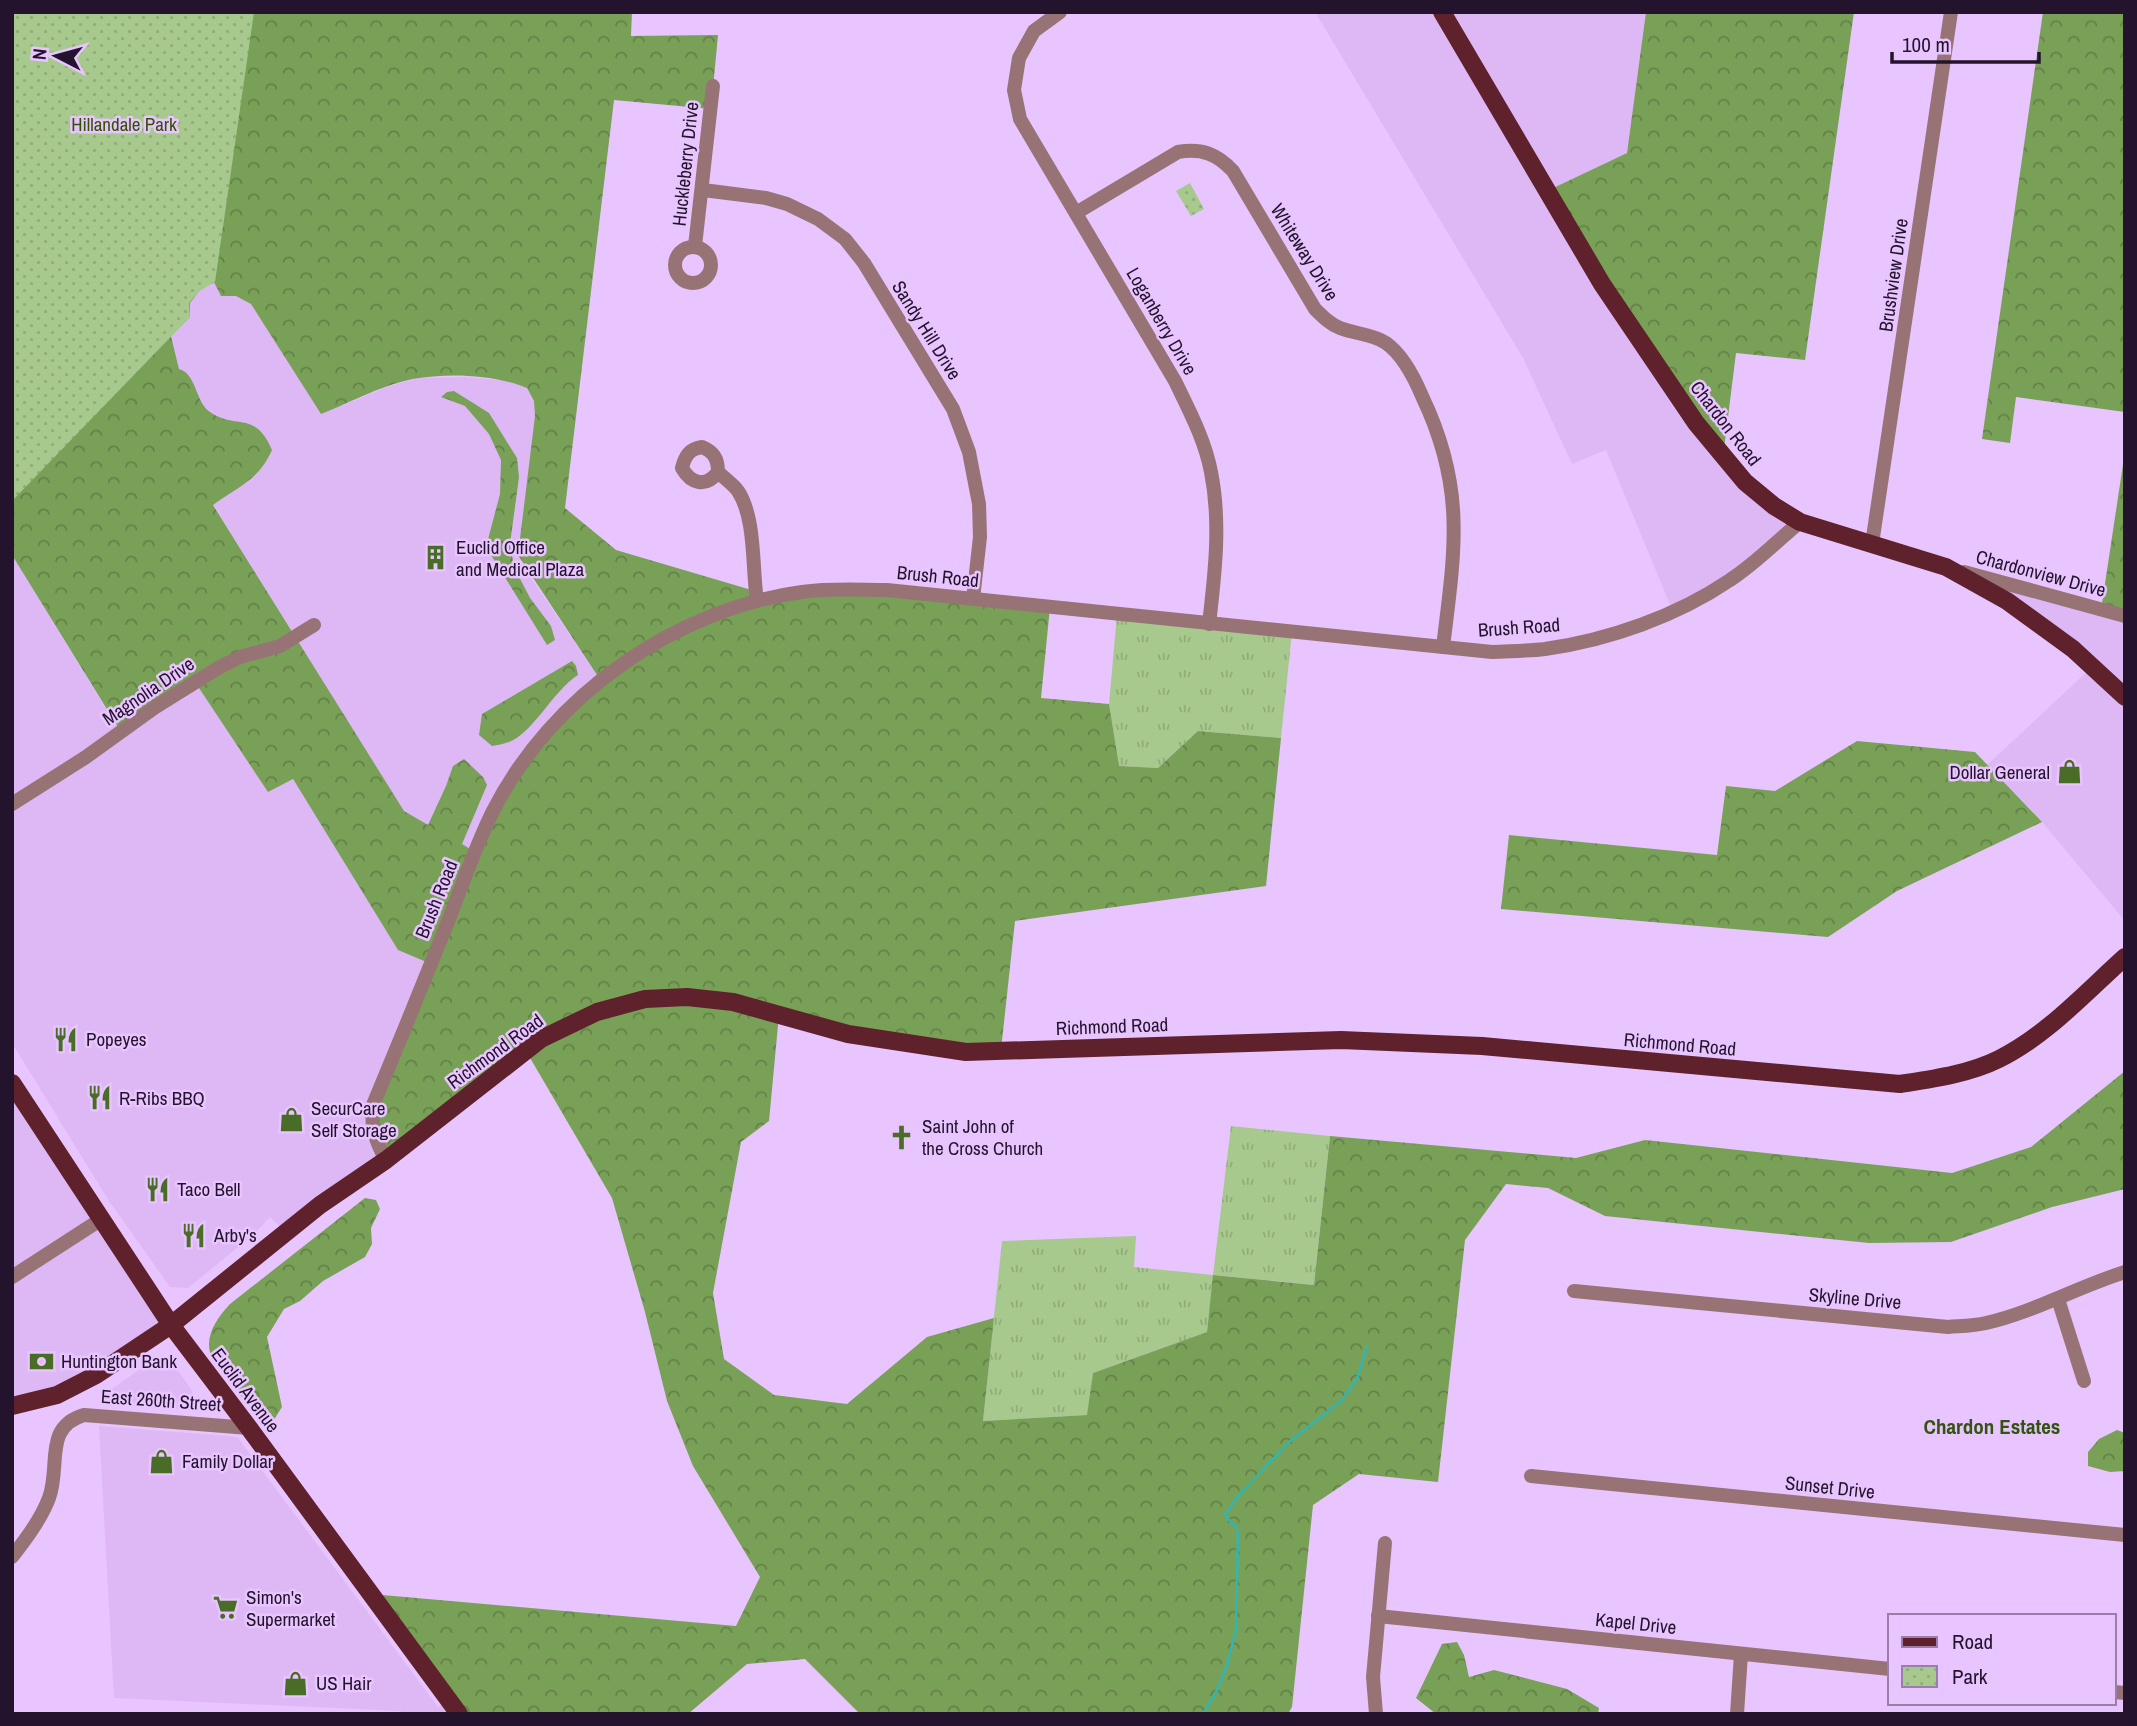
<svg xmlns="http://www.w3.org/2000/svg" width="2137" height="1726" font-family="'Archivo Narrow',sans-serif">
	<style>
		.built { fill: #ddb8f5 }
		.grass { fill: url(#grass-tufts) }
		.forest { fill: url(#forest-crowns); fill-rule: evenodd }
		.park { fill: url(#park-dots) }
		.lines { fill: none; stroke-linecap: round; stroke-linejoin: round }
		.stream { stroke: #31b6b2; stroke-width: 2.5 }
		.minor { stroke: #987376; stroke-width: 14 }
		.major { stroke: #5f212c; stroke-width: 18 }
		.labels { text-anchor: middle; stroke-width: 5; stroke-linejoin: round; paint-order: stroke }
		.park-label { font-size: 19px; fill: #305300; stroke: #e8c5fe }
		.street-label { font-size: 19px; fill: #24132d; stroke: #e8c5fe }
		.poi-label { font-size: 19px; fill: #24132d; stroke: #e8c5fe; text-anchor: start }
		.neighbourhood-label { font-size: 21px; font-weight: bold; fill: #335310; stroke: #e8c5fe }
	</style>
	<defs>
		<pattern id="grass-tufts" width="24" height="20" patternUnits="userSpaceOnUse" patternTransform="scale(1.75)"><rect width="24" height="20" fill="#a7c98d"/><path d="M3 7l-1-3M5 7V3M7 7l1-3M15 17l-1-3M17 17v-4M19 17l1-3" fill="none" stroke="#90ac7a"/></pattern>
		<pattern id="forest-crowns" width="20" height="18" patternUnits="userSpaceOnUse" patternTransform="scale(1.75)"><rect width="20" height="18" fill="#79a057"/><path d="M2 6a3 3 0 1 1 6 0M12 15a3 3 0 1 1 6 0" fill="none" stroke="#638148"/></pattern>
		<pattern id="park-dots" width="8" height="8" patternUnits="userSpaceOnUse" patternTransform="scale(1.75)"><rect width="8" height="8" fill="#a7c98d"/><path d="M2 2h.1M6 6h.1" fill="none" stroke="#90ac7a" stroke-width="1.8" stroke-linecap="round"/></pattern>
	</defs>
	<rect width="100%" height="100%" fill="#e8c5fe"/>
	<g class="built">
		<path d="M1315,12H1646L1627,153L1548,191L1723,457L1800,522L1732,579L1673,612L1606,450L1572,464L1523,358Z"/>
		<path d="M215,282L251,304L321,414L390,386L418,378L465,377L511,381L527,387L534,401L535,415L525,569L601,681L475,852L404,812L213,504L171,336L190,317L189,303L199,291Z"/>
		<path d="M12,555L120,732L195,682L269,791L292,778L398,950L431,964L386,1160L286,1233L270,1217L253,1235L188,1288L170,1287L109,1201L12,1043Z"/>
		<path d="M1946,567L2125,616V921L2042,822L1987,765L2092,667Z"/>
		<path d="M12,1083L171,1325L132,1350L12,1406Z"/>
		<path d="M153,1360L173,1363L192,1391L190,1409L112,1405L106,1393Z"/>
		<path d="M99,1426L229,1436L238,1438L438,1707L449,1700L459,1714H400L401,1711L114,1698Z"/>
	</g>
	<g class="grass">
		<path d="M1117,614L1292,632L1281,738L1198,731L1158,768L1118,766L1109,704Z"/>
		<path d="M1231,1126L1330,1136L1314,1285L1214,1275L1207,1332L1093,1373L1088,1415L983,1421L1002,1241L1136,1236L1134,1267L1213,1275Z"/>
	</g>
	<g class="forest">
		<path d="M12,12H632L631,36L718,35L711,109L614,100L565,508L616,550L755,591L757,601L839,589L1050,607L1041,698L1109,704L1119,766L1158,768L1198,731L1281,738L1266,886L1015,921L1001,1050L779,1015L769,1121L741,1142L713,1293L724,1359L774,1395L847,1404L927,1337L994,1318L983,1421L1087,1415L1093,1373L1207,1332L1213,1275L1314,1285L1330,1136L1576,1158L1645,1140L1952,1173L2031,1147L2125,1071V1189L2052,1207L1951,1242L1869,1243L1605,1216L1548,1188L1506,1184L1465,1240L1438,1482L1359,1474L1313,1505L1292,1707L1288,1714H860L805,1659L747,1664L688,1714H459L371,1594L736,1626L760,1577L693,1466L667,1401L645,1312L612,1198L526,1051L386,1160L371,1118L431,964L398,950L293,779L268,792L195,682L121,732L12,555ZM214,282L221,296H236L251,304L321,414C352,402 385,383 419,378C453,373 495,375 527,388L534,401L535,416L518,555L601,681L534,745L475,852L462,844L487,785L483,777L464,759L453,766L446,786L428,825L404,811L213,505C239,486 258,481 272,450C255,410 236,430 210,412C195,402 197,374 179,369L171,336L190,317V303L199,291Z"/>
		<path d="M1646,12H1854L1805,360L1736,353L1723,457L1547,191L1627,153Z"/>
		<path d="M2043,12H2125V412L2016,397L2010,443L1982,439Z"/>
		<path d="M454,391L489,413L517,458L519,477L510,544L514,567L530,598L551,626L555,640L547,645L486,547L500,494L501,460L489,434L465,406L441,397L447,392Z"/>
		<path d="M2125,451V616L2101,610Z"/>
		<path d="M572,661L576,666L578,675C553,691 533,733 509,742C504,744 497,745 492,746L479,735L482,714Z"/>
		<path d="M1857,741L1975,752L2042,822L1897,891L1828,937L1501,909L1509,835L1717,855L1726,786L1775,791Z"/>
		<path d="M365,1198L376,1200L380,1209L371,1228L372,1244L365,1257L323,1281L300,1301L284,1309L267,1337L282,1407L272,1423H262L212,1358C203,1338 216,1319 230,1304Z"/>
		<path d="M2117,1430L2125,1433V1471L2110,1472L2088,1466V1452L2099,1439Z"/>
		<path d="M1457,1642L1464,1655L1469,1677L1494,1670L1567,1689L1599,1708L1598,1714H1436L1416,1698L1442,1644Z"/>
	</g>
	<g class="park">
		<path d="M12,12H254L215,282L199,291L189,303L190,317L12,501Z"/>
		<path d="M1190,183L1204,209L1191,216L1176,191Z"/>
	</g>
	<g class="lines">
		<path class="stream" d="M1203,1714L1216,1692L1227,1665L1236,1630L1238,1530L1225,1515L1238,1496L1289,1442L1341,1401L1357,1379L1367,1346"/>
		<g class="minor">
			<path d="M1060,12L1034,31L1019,58L1014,90L1020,119L1175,381C1189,410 1205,440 1211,472C1221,522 1215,573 1209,624"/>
			<path d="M703,190L766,198L787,204L818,219L845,239L864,263L953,409L969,452L979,504L980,537L973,599"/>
			<path d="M1076,213L1178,152C1202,148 1217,154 1233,171L1315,309C1323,317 1330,324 1340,328C1355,334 1373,334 1386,343C1403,355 1414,377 1422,396C1466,488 1455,549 1443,647"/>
			<path d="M695,246L713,86"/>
			<circle cx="693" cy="265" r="18"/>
			<path d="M718,472C706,488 691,484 682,468C685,456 689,449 702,447C714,452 718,459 718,472C724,478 733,484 738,491C756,518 752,569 757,601"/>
			<path d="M1872,544L1951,12"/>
			<path d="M1964,572L2125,616"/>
			<path d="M12,804L86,757L154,708L218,668L240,657L280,646L314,625"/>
			<path d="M386,1160C376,1142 370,1126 373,1105C398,1045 423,984 447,924C462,886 475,847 493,811C551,696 675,609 802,592C830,588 859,590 887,590L1492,652C1510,651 1528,651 1545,649C1609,640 1677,616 1730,580C1755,564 1777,541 1800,522"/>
			<path d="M12,1277L100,1220"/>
			<path d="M1574,1291L1948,1327C1960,1326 1974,1326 1986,1323C2034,1312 2077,1287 2125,1272"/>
			<path d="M2058,1299L2084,1381"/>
			<path d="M1531,1476L2125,1535"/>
			<path d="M12,1557C26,1539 41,1519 49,1498C61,1466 43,1427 84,1415L249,1428"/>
			<path d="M1378,1616L1890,1669"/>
			<path d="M2114,1692L2125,1693"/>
			<path d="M1376,1714L1373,1677L1385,1543"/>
			<path d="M1737,1714L1741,1654"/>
		</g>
		<g class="major">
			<path d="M1442,12L1602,284L1696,423L1745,482L1774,506L1800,522L1946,567L2007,601L2073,649L2125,697"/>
			<path d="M12,1083L171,1325L249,1428L459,1714"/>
			<path d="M12,1406L57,1395L96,1375L171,1325L320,1205L386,1160L541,1039L597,1012L645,999L687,997L733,1002L848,1034L966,1052L1341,1040L1482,1046L1900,1084C1932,1079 1969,1074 1999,1059C2047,1035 2085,993 2125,957"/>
		</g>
	</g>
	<defs>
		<symbol id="building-bare" viewBox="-9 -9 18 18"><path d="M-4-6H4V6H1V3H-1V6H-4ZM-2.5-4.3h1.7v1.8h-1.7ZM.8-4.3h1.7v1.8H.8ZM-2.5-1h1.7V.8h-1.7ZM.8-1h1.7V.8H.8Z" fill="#496d26" stroke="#e8c5fe" stroke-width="2.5" paint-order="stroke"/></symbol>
		<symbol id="shop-bare" viewBox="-9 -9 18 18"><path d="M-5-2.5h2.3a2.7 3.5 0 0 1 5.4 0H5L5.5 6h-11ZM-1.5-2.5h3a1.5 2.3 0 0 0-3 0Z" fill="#496d26" stroke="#e8c5fe" stroke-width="2.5" paint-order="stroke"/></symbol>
		<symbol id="restaurant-bare" viewBox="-9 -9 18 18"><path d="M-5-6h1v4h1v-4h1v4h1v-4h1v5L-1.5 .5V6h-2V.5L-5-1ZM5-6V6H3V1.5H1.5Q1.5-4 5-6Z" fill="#496d26" stroke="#e8c5fe" stroke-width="2.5" paint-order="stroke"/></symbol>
		<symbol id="church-bare" viewBox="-9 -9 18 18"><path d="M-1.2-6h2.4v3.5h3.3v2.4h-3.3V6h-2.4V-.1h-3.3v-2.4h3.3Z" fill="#496d26" stroke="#e8c5fe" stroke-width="2.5" paint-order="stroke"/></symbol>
		<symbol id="bank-bare" viewBox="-9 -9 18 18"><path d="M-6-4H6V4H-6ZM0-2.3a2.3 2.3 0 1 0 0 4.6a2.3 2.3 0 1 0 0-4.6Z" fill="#496d26" stroke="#e8c5fe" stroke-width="2.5" paint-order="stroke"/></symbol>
		<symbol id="supermarket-bare" viewBox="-9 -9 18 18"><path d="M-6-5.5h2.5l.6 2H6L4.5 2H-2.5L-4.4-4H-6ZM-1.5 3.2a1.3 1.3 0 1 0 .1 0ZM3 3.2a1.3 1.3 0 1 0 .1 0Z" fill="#496d26" stroke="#e8c5fe" stroke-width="2.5" paint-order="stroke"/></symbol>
	</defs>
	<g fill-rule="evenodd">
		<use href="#building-bare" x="418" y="540" width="35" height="35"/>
		<use href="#shop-bare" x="2052" y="754" width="35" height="35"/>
		<use href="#restaurant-bare" x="48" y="1022" width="35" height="35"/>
		<use href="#restaurant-bare" x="82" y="1080" width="35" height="35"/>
		<use href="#shop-bare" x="274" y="1102" width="35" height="35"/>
		<use href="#church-bare" x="884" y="1120" width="35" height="35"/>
		<use href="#restaurant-bare" x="140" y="1172" width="35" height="35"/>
		<use href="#restaurant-bare" x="176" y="1218" width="35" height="35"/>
		<use href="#bank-bare" x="24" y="1344" width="35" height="35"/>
		<use href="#shop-bare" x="144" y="1444" width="35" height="35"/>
		<use href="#supermarket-bare" x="208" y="1590" width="35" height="35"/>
		<use href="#shop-bare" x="278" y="1666" width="35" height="35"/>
	</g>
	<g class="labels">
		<g class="park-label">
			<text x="124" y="131">Hillandale Park</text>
		</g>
		<g class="street-label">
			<text transform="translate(685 164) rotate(-84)" y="7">Huckleberry Drive</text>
			<text transform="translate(1305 252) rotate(58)" y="7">Whiteway Drive</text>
			<text transform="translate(1893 275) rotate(-82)" y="7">Brushview Drive</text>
			<text transform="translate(1162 321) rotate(60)" y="7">Loganberry Drive</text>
			<text transform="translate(927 330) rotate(58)" y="7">Sandy Hill Drive</text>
			<text transform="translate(1726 423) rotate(52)" y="7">Chardon Road</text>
			<text transform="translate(2041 573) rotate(15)" y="7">Chardonview Drive</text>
			<text transform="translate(938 576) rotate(6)" y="7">Brush Road</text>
			<text transform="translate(1519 627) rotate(-4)" y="7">Brush Road</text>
			<text transform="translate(148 691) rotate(-34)" y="7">Magnolia Drive</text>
			<text transform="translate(436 899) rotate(-68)" y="7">Brush Road</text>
			<text transform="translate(1112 1026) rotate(-2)" y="7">Richmond Road</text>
			<text transform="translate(1680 1044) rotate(5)" y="7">Richmond Road</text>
			<text transform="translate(495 1051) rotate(-36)" y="7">Richmond Road</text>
			<text transform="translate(1855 1298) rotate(5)" y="7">Skyline Drive</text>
			<text transform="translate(246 1390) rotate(53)" y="7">Euclid Avenue</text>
			<text transform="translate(161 1400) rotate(4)" y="7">East 260th Street</text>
			<text transform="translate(1830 1487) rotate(6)" y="7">Sunset Drive</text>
			<text transform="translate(1636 1623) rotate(6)" y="7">Kapel Drive</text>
		</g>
		<g class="poi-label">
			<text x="456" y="554">Euclid Office<tspan x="456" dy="22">and Medical Plaza</tspan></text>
			<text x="2050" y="779" text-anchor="end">Dollar General</text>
			<text x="86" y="1046">Popeyes</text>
			<text x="119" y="1105">R-Ribs BBQ</text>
			<text x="311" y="1115">SecurCare<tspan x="311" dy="22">Self Storage</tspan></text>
			<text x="922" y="1133">Saint John of<tspan x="922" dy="22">the Cross Church</tspan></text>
			<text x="177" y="1196">Taco Bell</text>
			<text x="214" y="1242">Arby's</text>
			<text x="61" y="1368">Huntington Bank</text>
			<text x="182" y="1468">Family Dollar</text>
			<text x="246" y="1604">Simon's<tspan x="246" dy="22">Supermarket</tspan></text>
			<text x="316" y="1690">US Hair</text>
		</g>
		<g class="neighbourhood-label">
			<text x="1992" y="1434">Chardon Estates</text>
		</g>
	</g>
	<rect width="2137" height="1726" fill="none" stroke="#24132d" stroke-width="28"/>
	<rect x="1888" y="1614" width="228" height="91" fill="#e8c5fe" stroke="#9a7eaa" stroke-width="2"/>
	<rect x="1902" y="1637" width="35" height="10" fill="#5f212c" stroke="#9a7eaa" stroke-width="2"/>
	<text x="1952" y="1649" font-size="21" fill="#24132d">Road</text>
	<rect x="1902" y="1666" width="35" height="21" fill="url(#park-dots)" stroke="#9a7eaa" stroke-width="2"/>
	<text x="1952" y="1684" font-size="21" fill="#24132d">Park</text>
	<g transform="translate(56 56) rotate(276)" stroke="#e8c5fe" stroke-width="5" paint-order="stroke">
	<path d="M0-5L12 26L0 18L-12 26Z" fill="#24132d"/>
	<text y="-10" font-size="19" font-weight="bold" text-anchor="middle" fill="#24132d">N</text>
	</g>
	<path d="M1892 52v10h147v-10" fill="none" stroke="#24132d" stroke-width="3.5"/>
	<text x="1902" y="52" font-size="21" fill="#24132d" stroke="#e8c5fe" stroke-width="5" paint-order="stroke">100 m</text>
</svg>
